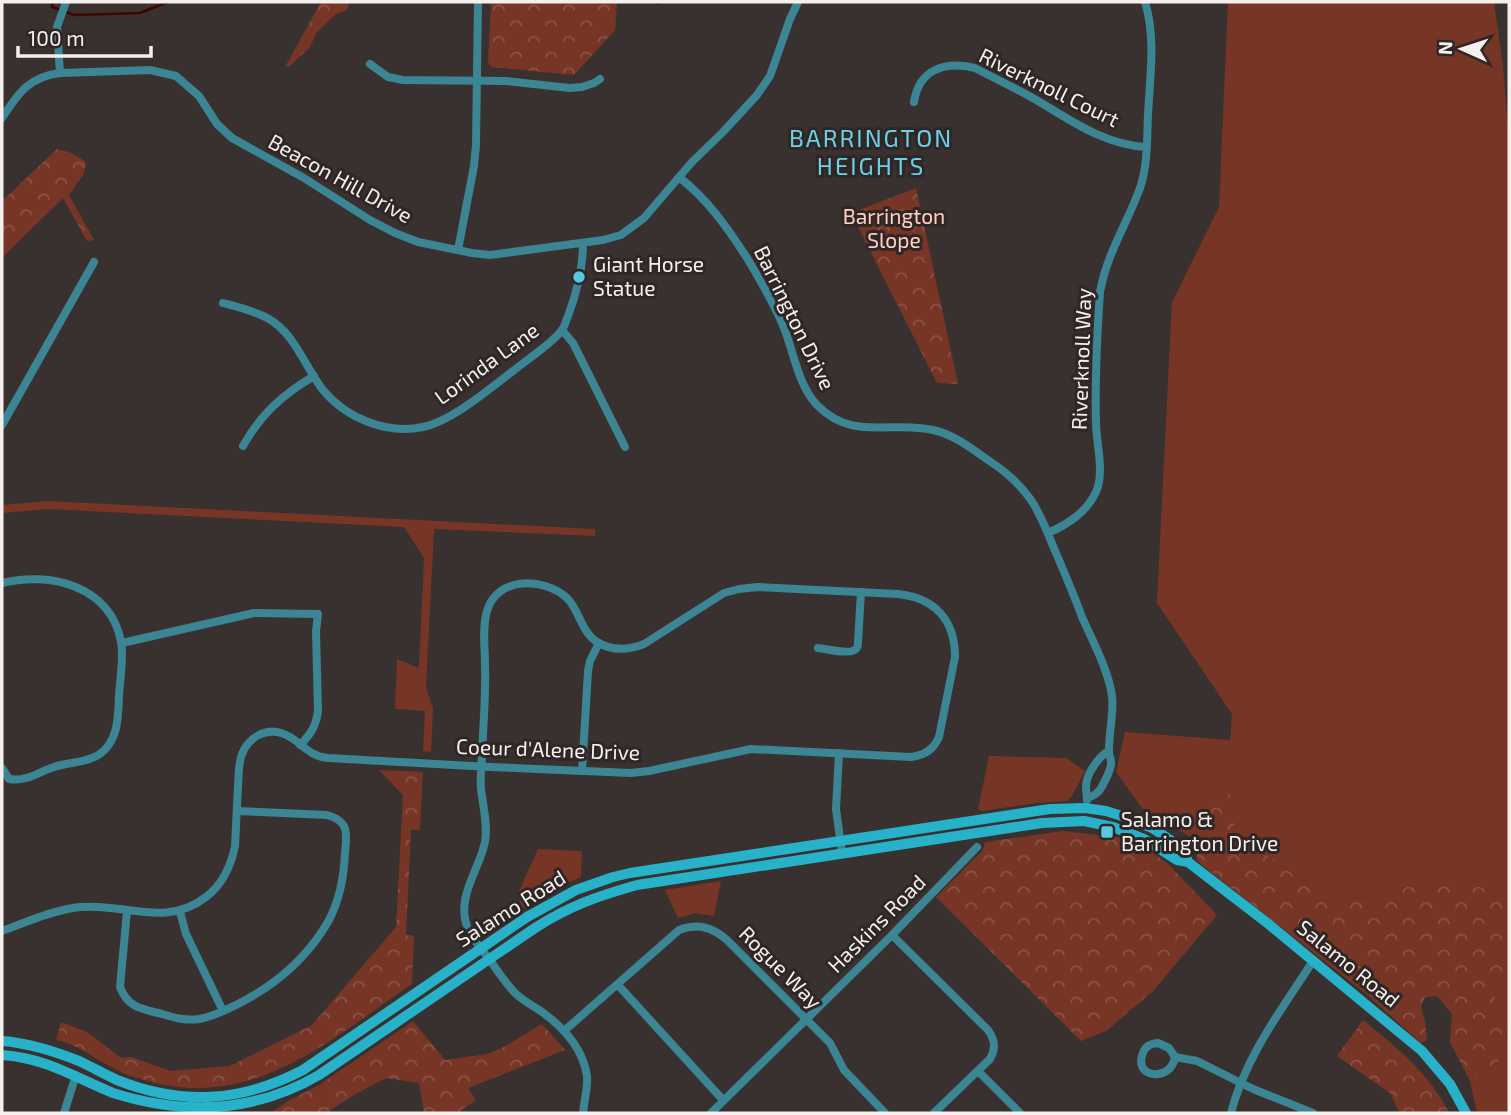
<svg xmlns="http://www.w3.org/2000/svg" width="1511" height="1115" font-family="'Exo 2',sans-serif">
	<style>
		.green { fill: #773525 }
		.forest { fill: url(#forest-crowns) }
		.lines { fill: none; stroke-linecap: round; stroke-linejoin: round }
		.stream { stroke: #3e0500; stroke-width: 2.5 }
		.street { stroke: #3b8594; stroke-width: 8 }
		.secondary { stroke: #28b2ca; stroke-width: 10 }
		.poi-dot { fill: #56c9e1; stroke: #2f2726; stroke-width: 2.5 }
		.labels { text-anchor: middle; stroke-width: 6; stroke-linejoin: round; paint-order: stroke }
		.street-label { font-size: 21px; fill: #f5f0ee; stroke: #2f2726 }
		.park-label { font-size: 21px; fill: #ffd0c4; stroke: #2f2726 }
		.poi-label { font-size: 21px; fill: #f5f0ee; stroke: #2f2726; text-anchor: start }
		.quarter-label { font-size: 24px; letter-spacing: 2px; fill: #6bd2e8; stroke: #2f2726 }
	</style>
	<defs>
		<pattern id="forest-crowns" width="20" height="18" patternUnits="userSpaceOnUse" patternTransform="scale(1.75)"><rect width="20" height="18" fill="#773525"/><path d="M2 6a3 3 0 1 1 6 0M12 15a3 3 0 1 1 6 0" fill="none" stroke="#8b5345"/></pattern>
	</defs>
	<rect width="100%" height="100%" fill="#39312f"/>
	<g class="green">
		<path d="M1228,2H1494L1503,66L1509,138V897L1450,877L1338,903L1237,835L1195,818L1197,841L1142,808L1116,772L1125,732L1230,740L1232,714L1157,603L1172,302L1219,207Z"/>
		<path d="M48,501L595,529V536L434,529L426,688L433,708L431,752L423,751L425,711L395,709L397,659L419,668L424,558L404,527L48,509L2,513V505Z"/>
		<path d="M989,756L1066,758L1085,771L1072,796L1067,801L1037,803L982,811L978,809Z"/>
		<path d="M538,849L582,851L581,877L552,890L522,909L518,893Z"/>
		<path d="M721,881L714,916L696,913L678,918L665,890Z"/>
		<path d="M1509,969V1044L1491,984Z"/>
		<path d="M1509,1054V1113H1477L1470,1081Z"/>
	</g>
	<g class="forest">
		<path d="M321,2H350L347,10L336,14L317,32L310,47L290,66L285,67Z"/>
		<path d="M491,2H617L615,30L574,75L491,67L488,62Z"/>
		<path d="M57,149L71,153L85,161L86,165L83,175L69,195L94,240L87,241L63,198L2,258V201Z"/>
		<path d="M916,188L958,384L937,383L851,213Z"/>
		<path d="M379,770L423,772L420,830H411L406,935L414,936L412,984C331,1039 253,1111 148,1081C136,1078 124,1074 113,1068C93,1058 78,1044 56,1040L61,1022L87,1032L121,1058L131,1057L171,1071L230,1066L312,1025L396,927L403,795Z"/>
		<path d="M1229,792L1237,835L1338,903L1450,877L1509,897V969L1491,984L1509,1044V1054L1470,1081L1450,1042L1452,1014L1437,996L1425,997L1421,1007L1425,1021L1427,1040L1421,1043L1366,994L1197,861L1195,818L1215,797Z"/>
		<path d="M1063,831L1135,839L1169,865L1217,915L1153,991L1106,1031L1081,1041L936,897L983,850L985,842Z"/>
		<path d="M1363,1020C1396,1047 1430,1074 1449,1113H1399L1390,1093L1337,1056Z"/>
		<path d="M413,1021L445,1060L487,1054L502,1048L542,1024L565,1050L468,1088L476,1100L457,1113H424L419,1083L386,1078L354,1095L326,1113H270L290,1100L319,1085Z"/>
	</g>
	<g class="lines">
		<g class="stream">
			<path d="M53,2L52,7L74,15L140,13L168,2"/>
			<path d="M656,2L658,3L662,2"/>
		</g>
		<g class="street">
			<path d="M370,64L388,77L403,80L506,81L570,88L582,87L594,83L600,79"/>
			<path d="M60,73L57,27L66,2"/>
			<path d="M914,102C919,69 945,61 975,68C996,79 1017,89 1038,101C1072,121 1105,145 1146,147"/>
			<path d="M2,118C18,94 28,77 60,73L150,70L176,76L199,96L217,124L232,138L304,178L370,220L395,233L418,242L472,253L490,255L603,240L621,235L644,218L692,162L723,132L757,95L770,76L790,19L798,2"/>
			<path d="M679,177C708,200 727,227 747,258C760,280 774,303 784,328C794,353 798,385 817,405C853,442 891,420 933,430C953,434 972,449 988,460C1005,471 1020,484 1031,500C1042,516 1048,535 1056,553C1065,574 1074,595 1082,617C1093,642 1108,669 1112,696C1114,714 1109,731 1109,749C1108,754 1112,760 1111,764C1111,770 1101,790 1097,793C1095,795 1091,796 1088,798"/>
			<path d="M458,250L474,166L476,145L478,2"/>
			<path d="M223,303C238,307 255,311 269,319C295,334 305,367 323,390C346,418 387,435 423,427C452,421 489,389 513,371C525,361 554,342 562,330C565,326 566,320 568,316C577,292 583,269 583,243"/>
			<path d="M562,330L573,343L625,447"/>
			<path d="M2,425L94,262"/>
			<path d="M243,446C261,414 282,395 314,376"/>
			<path d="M1048,533C1068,524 1086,513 1096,492C1105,471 1096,445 1096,422C1095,379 1097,335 1100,292C1107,253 1127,224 1140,188C1148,165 1147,137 1148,114C1150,77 1156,37 1145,2"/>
			<path d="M2,583C50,571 111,586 121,642C124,655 120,681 119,695C118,716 119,740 100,754C87,763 69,762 54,767C38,772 27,782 9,779L2,768"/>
			<path d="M122,643L254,613L318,614L316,631L318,711C316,726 311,734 300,745"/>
			<path d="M818,648C827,649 851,655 856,649C858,647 858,644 858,642L861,592"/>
			<path d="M839,753L836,809L842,853"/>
			<path d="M582,771L588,671L590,661L599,643"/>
			<path d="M1087,800C1087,796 1086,791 1086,787C1086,774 1098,758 1108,751"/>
			<path d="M127,911L120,987C128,1008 142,1009 162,1014C175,1018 186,1021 199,1019C212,1017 223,1011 234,1006C273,987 307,959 329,920C340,899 344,876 345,853C347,833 349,821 327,815L237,811"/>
			<path d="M180,912L186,934L223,1011"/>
			<path d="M2,931C27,922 53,910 80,907C125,903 166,928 206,897C223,884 231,866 235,846C236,826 237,806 238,786C239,775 238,763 242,754C248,738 265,728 281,733C300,738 305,756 328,758L490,767L631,773L649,771L751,749L911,757C925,755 933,750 939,737L955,657C955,620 935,598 898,594L758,587L739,589L724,593L644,644C629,650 612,651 597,642C581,632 580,611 567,598C544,577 497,576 487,611C482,628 485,648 485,665C486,696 483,727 482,757C481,768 480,778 481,789C483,807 488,824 485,842C479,871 455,898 468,929C473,940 482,950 490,960C498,972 506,984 516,994C524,1001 533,1006 542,1012C563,1027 583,1049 587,1076C588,1089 584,1101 583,1113"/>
			<path d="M892,935L988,1030C995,1040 996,1048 990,1059L934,1113"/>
			<path d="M618,985L723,1100"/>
			<path d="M564,1031L679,930C698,923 712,927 727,940L830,1043L844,1070L885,1113"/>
			<path d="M1158,1043L1169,1048L1175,1057C1171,1082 1135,1078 1142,1056C1144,1047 1149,1044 1158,1043Z"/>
			<path d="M1175,1057L1197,1061L1253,1089L1313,1113"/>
			<path d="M978,1071L1020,1113"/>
			<path d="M64,1113L76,1075"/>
			<path d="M711,1113L892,935L977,847"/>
			<path d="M1231,1113C1245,1057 1282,1009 1313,961"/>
		</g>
		<g class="secondary">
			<path d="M2,1041C29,1043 54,1051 79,1061C92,1067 104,1074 117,1080C182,1106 242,1102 303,1070L527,917L576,890L613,877L630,873L1050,809L1085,808L1106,811L1125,817L1154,829L1173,842L1184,850L1188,862"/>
			<path d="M2,1055C46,1058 74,1077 113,1093C183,1115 254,1113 319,1075L535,928C569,906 598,896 637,885L1042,823L1084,821L1113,827L1144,839L1177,860L1188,862L1266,922L1422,1051L1450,1084L1466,1113"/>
		</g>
	</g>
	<g class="poi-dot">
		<circle cx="579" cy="277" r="7"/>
		<rect x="1100" y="825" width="14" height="14" rx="3.5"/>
	</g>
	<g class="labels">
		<g class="street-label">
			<text transform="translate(1049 88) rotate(26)" y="7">Riverknoll Court</text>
			<text transform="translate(340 179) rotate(29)" y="7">Beacon Hill Drive</text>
			<text transform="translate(794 318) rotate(64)" y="7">Barrington Drive</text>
			<text transform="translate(1082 359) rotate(-88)" y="7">Riverknoll Way</text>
			<text transform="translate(487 364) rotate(-36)" y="7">Lorinda Lane</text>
			<text transform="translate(548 750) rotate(2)" y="7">Coeur d'Alene Drive</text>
			<text transform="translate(511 909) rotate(-32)" y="7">Salamo Road</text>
			<text transform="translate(877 924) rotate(-45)" y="7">Haskins Road</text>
			<text transform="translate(1348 964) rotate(39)" y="7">Salamo Road</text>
			<text transform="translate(780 968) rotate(45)" y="7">Rogue Way</text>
		</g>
		<g class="park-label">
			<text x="894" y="224">Barrington<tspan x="894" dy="24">Slope</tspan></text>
		</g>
		<g class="poi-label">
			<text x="593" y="272">Giant Horse<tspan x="593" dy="24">Statue</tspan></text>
			<text x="1121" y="827">Salamo &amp;<tspan x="1121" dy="24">Barrington Drive</tspan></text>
		</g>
		<g class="quarter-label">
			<text x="871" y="147">BARRINGTON<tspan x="871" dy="28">HEIGHTS</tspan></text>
		</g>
	</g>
	<rect width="1511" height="1115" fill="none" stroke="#f5f0ee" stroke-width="7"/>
	<g transform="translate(1462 49) rotate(273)" stroke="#2f2726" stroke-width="5" paint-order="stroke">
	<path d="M0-5L12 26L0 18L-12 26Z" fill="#f5f0ee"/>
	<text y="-10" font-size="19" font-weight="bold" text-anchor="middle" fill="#f5f0ee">N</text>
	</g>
	<path d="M18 46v10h133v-10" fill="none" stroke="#f5f0ee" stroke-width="3.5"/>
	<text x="28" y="46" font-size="21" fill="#f5f0ee" stroke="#2f2726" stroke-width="5" paint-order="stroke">100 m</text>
</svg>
